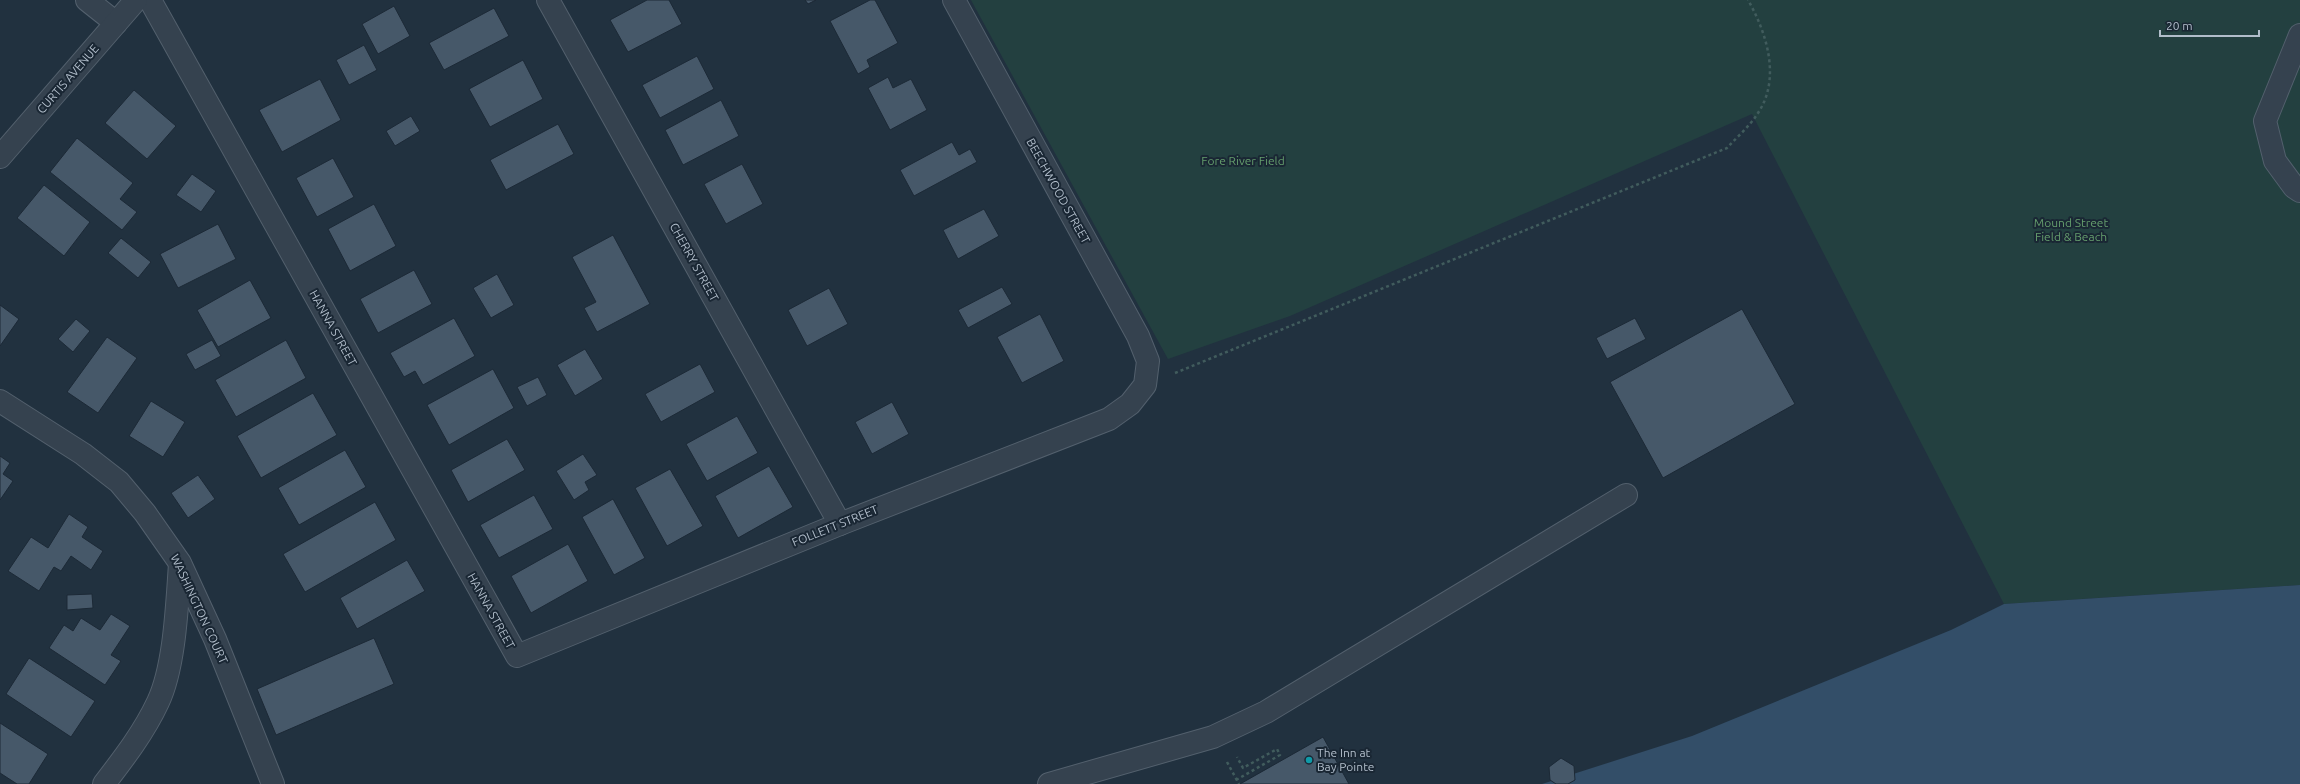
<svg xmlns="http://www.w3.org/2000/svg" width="2300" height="784" font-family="Ubuntu,sans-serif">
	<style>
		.green { fill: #234040 }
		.water { fill: #334e68 }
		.building { fill: #465869; stroke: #1c2936 }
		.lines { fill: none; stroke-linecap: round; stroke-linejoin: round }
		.minor-casing { stroke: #53606d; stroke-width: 24 }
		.path { stroke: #415c5d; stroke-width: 2.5; stroke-dasharray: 3 3; stroke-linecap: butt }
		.minor { stroke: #35424f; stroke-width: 22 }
		.culture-dot { fill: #0f9aa8; stroke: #1a2734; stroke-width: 1.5 }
		.labels { text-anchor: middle; stroke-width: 4; stroke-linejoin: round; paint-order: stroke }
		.street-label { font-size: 12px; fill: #b1bdca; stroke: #1a2734 }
		.park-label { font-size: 12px; fill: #659e6d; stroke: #1a2734 }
		.poi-label { font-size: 12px; fill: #b1bdca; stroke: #1a2734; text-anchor: start }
	</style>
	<rect width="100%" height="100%" fill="#21313f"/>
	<path class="green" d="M971,0H2300V585L2004,604L1752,114L1290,316L1168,359Z"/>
	<path class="water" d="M2300,585V784H1542L1692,736L1951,630L2004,604Z"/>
	<g class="building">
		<path d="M647,0H669L682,24L628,52L610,20Z"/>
		<path d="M805,0H816L808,4Z"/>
		<path d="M870,0H875L898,43L867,60L870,67L858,74L830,21Z"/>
		<path d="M394,6L410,36L378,54L362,24Z"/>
		<path d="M494,8L509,36L444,70L429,43Z"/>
		<path d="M364,45L377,70L349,85L336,60Z"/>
		<path d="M697,56L714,89L660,118L642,85Z"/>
		<path d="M523,60L543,99L490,127L469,89Z"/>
		<path d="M888,77L893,88L911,79L927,110L890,130L868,88Z"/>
		<path d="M320,79L341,120L282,152L259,110Z"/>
		<path d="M134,90L176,126L147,159L105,123Z"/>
		<path d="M721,100L739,136L683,165L665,130Z"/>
		<path d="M411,116L420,131L395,146L386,131Z"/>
		<path d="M558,124L574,154L506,190L490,160Z"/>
		<path d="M77,138L133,183L120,199L137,212L122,230L50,172Z"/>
		<path d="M952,142L959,155L970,149L977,162L914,196L900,170Z"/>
		<path d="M333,158L354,197L317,217L296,178Z"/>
		<path d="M742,164L763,204L726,224L704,184Z"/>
		<path d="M192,174L216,191L201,212L176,195Z"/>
		<path d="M44,185L90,222L64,256L17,218Z"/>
		<path d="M374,204L396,246L350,271L328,229Z"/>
		<path d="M984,209L999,236L958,259L943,230Z"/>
		<path d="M218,224L236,259L178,288L160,254Z"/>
		<path d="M613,235L650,304L597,332L584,308L596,302L572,257Z"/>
		<path d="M121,238L151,262L138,278L108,253Z"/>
		<path d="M414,270L432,304L378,333L360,299Z"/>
		<path d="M497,274L514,305L491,318L473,288Z"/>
		<path d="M250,280L271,318L218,347L197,310Z"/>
		<path d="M1002,287L1012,304L968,328L958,310Z"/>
		<path d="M829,288L848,324L807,346L788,310Z"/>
		<path d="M0,305L19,319L0,346Z"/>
		<path d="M1742,309L1795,404L1663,478L1610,382Z"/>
		<path d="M1040,314L1064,361L1022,383L997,337Z"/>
		<path d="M454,318L475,356L423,385L415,371L404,377L390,353Z"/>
		<path d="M1635,318L1646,339L1607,359L1596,338Z"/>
		<path d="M76,319L90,331L73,352L58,339Z"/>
		<path d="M107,337L137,358L98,413L67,392Z"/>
		<path d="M212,340L221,356L195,370L186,354Z"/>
		<path d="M286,340L306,378L236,417L215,380Z"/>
		<path d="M585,349L603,379L575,396L557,365Z"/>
		<path d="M700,364L715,392L661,422L645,394Z"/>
		<path d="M493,369L514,408L449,445L427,405Z"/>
		<path d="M538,377L547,395L527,406L517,387Z"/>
		<path d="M313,393L337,435L261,478L237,436Z"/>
		<path d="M151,401L185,422L163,457L129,436Z"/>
		<path d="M892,402L909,434L872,454L855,422Z"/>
		<path d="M737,416L758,453L707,481L686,444Z"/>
		<path d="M507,439L525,470L468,502L451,470Z"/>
		<path d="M345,450L366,487L299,525L278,488Z"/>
		<path d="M583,454L597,475L585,482L589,490L574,500L556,471Z"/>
		<path d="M0,456L10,463L3,474L13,481L0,500Z"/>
		<path d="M769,466L793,507L738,538L715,496Z"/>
		<path d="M670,469L703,526L667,546L635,488Z"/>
		<path d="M198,475L215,499L188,518L171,493Z"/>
		<path d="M534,495L553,529L499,558L480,525Z"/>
		<path d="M613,499L645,558L614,575L582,517Z"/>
		<path d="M375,502L396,540L305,592L283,554Z"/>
		<path d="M69,514L88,527L82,537L103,551L91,570L71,556L61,571L54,567L39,591L8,571L31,537L48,548Z"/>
		<path d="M568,544L588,581L531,613L511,576Z"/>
		<path d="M407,560L425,591L357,629L340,598Z"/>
		<path d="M92,594L93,608L67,610V595Z"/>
		<path d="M111,614L130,626L111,655L121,661L105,685L49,648L64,625L73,631L81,618L100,630Z"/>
		<path d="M374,638L394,684L276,735L257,689Z"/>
		<path d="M29,658L95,701L71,737L6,694Z"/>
		<path d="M0,723L48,754L29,784H17L0,773Z"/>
		<path d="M1323,737L1349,784H1240Z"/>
		<path d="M1561,758L1574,766L1575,780L1568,784H1556L1550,780L1549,767Z"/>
	</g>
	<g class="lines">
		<defs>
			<g id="minor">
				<path d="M87,0L116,23"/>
				<path d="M150,0L517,656L840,524L1109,419L1130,404L1145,385L1148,361L1138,336L954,0"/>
				<path d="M548,0L840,524"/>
				<path d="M2300,35L2265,121L2275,161L2294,187L2300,191"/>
				<path d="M0,157L136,0"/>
				<path d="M0,401L83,454L119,482L145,513L180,563L215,639L273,784"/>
				<path d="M104,784C124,758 144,732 158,702C175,666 177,604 180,564"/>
				<path d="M1049,784L1213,737L1266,712L1626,495"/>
			</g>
		</defs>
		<use href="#minor" class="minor-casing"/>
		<g class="path">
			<path d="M1175,373L1727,148C1737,137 1750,126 1758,113C1781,79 1767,33 1748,0"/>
			<path d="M1227,762L1239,784"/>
			<path d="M1236,780L1280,755L1277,749L1243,768L1237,757"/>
		</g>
		<use href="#minor" class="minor"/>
	</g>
	<circle class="culture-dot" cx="1309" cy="760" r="4"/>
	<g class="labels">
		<g class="street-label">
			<text transform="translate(68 79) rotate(-49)" y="4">CURTIS AVENUE</text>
			<text transform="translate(1058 191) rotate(61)" y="4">BEECHWOOD STREET</text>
			<text transform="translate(694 262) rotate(61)" y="4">CHERRY STREET</text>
			<text transform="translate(333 328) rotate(61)" y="4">HANNA STREET</text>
			<text transform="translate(835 526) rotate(-22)" y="4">FOLLETT STREET</text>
			<text transform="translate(199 609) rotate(65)" y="4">WASHINGTON COURT</text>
			<text transform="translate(491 611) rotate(61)" y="4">HANNA STREET</text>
		</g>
		<g class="park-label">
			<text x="1243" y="165">Fore River Field</text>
			<text x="2071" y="227">Mound Street<tspan x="2071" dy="14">Field &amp; Beach</tspan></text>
		</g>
		<g class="poi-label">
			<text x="1317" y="757">The Inn at<tspan x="1317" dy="14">Bay Pointe</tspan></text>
		</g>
	</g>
	<path d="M2160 30v6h99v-6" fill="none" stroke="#b1bdca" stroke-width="2"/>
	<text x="2166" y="30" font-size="12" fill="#b1bdca" stroke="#1a2734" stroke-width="3" paint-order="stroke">20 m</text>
</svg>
